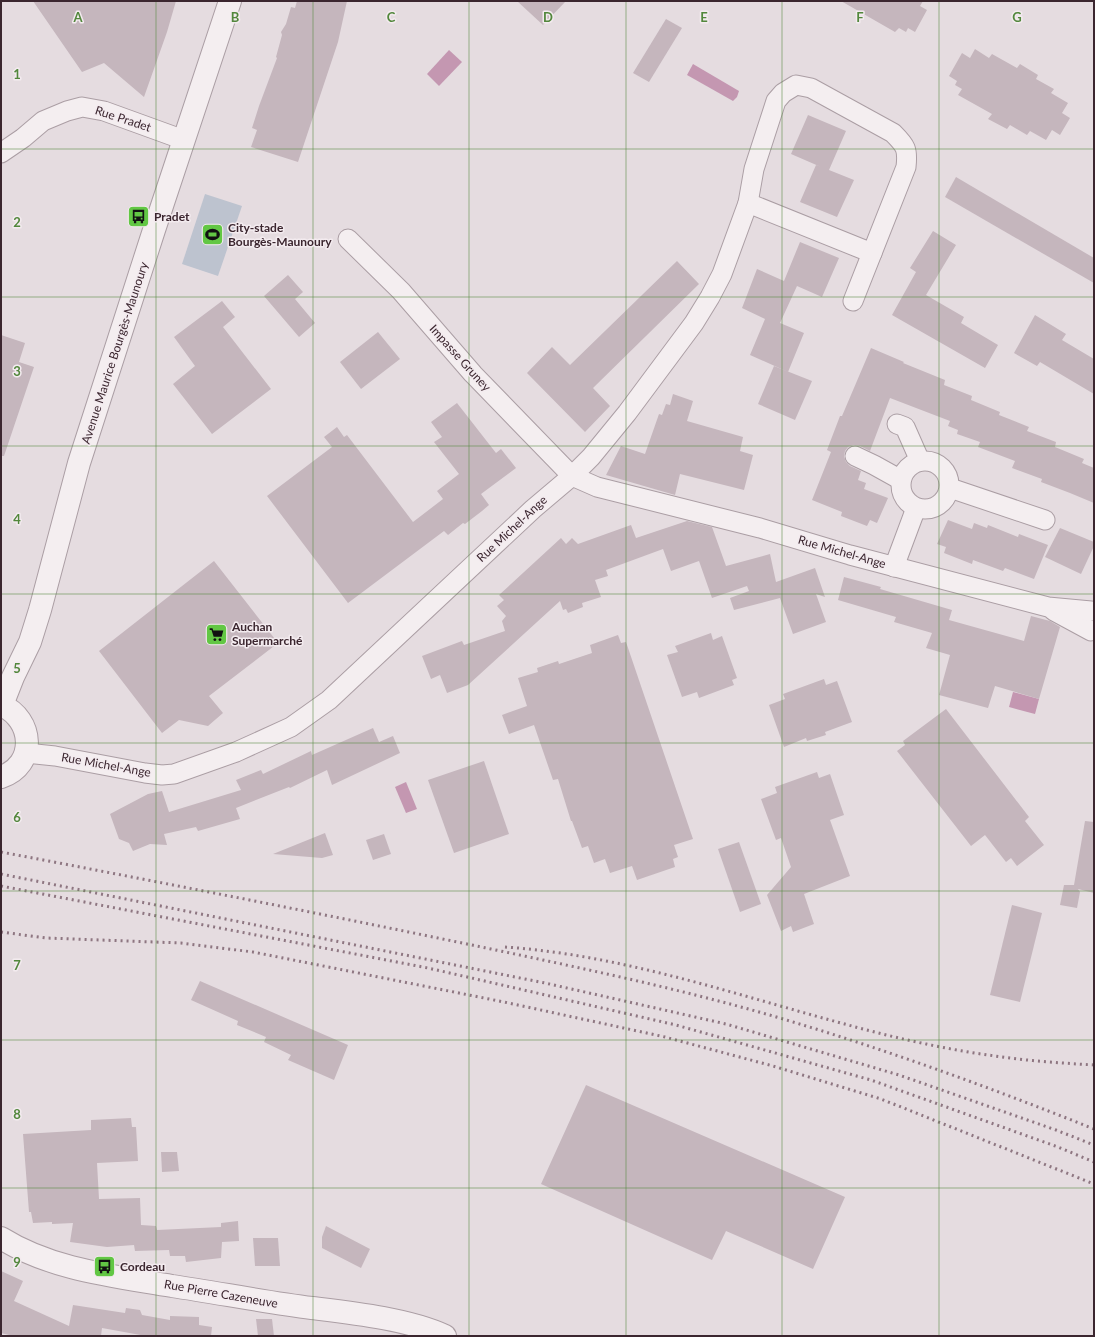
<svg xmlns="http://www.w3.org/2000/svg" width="1095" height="1337" font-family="Lato,sans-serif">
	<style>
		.green { fill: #bdc3cf }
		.water { fill: #c497b1 }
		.building { fill: #c5b6bd }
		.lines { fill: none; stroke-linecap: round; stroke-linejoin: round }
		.minor-casing { stroke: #ab9ea4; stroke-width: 21 }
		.tertiary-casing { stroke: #ab9ea4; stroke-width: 24 }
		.minor { stroke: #f4eef0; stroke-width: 19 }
		.tertiary { stroke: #f4eef0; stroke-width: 22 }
		.rail { stroke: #8e7681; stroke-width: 3; stroke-dasharray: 2 4; stroke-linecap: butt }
		.grid { fill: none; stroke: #52873c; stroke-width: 1; stroke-opacity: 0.55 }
		.labels { text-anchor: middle; stroke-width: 3; stroke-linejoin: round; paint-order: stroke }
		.street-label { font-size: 12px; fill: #3b262f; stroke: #f3ebef }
		.poi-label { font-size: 12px; font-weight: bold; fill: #3b262f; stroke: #f3ebef; text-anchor: start }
		.grid-label { font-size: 13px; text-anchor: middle; font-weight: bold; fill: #52873c; stroke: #f3ebef; stroke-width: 3; stroke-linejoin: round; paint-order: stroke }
	</style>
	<rect width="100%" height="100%" fill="#e5dce0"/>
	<path class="green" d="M205,194L242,206L218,276L182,264Z"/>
	<g class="water">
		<path d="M449,50L462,62L439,86L427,74Z"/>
		<path d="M693,64L739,91L737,97L733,101L687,75Z"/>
		<path d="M1013,692L1039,699L1035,714L1009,707Z"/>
		<path d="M406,782L417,809L406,813L395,787Z"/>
	</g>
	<g class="building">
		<path d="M33,1H176L167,32L144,97L104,63L82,72Z"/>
		<path d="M297,1H347L338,42L298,162L251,147L257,130L252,128L259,106L277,58L276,57L282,35L281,32L286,24L291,7L295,8Z"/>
		<path d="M517,1H566L543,25Z"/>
		<path d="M841,1H923L920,6L927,10L915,32L908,28L906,32L899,28L895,32Z"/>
		<path d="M666,19L682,28L649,82L633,73Z"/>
		<path d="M975,49L989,58L992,54L1017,68L1020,64L1038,75L1036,79L1054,89L1051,93L1068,103L1062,113L1070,118L1060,135L1052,130L1046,140L1030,131L1027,135L1010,125L1007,129L988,119L992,114L958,95L962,89L955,85L957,81L949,76L962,53L970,58Z"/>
		<path d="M808,115L846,131L829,170L854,180L837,217L800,202L816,165L821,167L791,154Z"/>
		<path d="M956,177L1094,258V283L945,197Z"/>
		<path d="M933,231L956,245L926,295L964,317L961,323L998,345L985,368L892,315L916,272L910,268Z"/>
		<path d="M800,242L839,258L822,297L797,286L780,323L804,333L788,372L750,355L765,319L742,308L757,269L784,281Z"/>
		<path d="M677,261L699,284L593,388L610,406L585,432L527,373L552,347L570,365Z"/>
		<path d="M288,275L303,292L295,299L315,323L299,337L264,296Z"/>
		<path d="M222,301L235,317L223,327L271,389L212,434L173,384L195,366L174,337Z"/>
		<path d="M1035,315L1066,334L1062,340L1094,359V394L1040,362L1037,366L1014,353Z"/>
		<path d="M378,332L400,359L361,389L340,362Z"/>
		<path d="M1,335L25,343L19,362L34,367L4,456H1Z"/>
		<path d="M871,348L904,362L903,363L945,380L944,385L972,396L971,400L1000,412L999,415L1029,427L1027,431L1056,442L1055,447L1084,459L1082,463L1094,468V503L1070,493L1041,482L1042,479L1012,468L1015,461L978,447L980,442L957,434L958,430L948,426L950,421L890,398L870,451L860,446L854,445L848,447L845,451L844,456L846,462L850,466L861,471L858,480L866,483L864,489L888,498L877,523L870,520L867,526L841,516L842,512L812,500L831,452L827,450L840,416H842Z"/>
		<path d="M774,366L812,381L795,420L758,404Z"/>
		<path d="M673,394L693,401L687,421L743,437L740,451L753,455L744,490L680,474L675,495L606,475L621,446L645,454L659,414L662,415L666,404L670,405Z"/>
		<path d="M457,403L496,453L501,449L516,468L481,494L489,505L482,511L465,524L463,523L448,535L444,531L348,603L267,496L332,447L324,437L337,427L344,437L347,435L413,522L443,499L437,491L459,474L434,442L442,437L431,422Z"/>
		<path d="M948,520L972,529L974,523L987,528L988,525L1018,537L1019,534L1048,545L1034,579L1005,568L1003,571L973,560L972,564L944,553L946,547L937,544Z"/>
		<path d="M687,521L712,527L726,566L770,554L776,582L815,568L825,597L816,594L826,622L793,634L780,598L734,610L730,598L749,591L747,586L712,598L699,561L671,571L663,549L606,570L608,576L595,580L601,597L582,603L583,607L568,613L566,609L563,610L560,601L468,685L447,693L440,675L431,679L422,656L462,641L464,645L505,631L502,621L506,616L497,606L504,600L499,595L561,538L566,544L572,538L578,544L631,525L636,538Z"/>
		<path d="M1060,528L1094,542V546L1081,574L1045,557Z"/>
		<path d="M214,561L278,643L209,696L223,713L208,726L179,720L162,733L99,651Z"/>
		<path d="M844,577L881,587L880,589L952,610L949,620L1024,641L1031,616L1050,621L1060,627L1039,699L995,686L988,708L939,695L950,655L926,648L932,633L894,622L896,617L838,600Z"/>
		<path d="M711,633L713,640L722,636L737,678L732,680L734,685L699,698L697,692L682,697L667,655L678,652L675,646Z"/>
		<path d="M618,635L621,643L626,642L693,839L674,845L678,857L673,859L675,867L637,880L632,866L610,873L605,859L594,863L588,846L582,848L572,821H571L558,779L553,780L534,725L509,734L502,715L527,706L518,678L538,672L537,668L558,661L559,664L592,653L590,645Z"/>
		<path d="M824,679L826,685L837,681L852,722L825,732L826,735L807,741L806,738L784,747L769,705L785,699L783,694Z"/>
		<path d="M946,709L1029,817L1025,821L1044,845L1017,866L1011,858L1006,862L985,835L971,846L897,751L905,745L903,741Z"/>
		<path d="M373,728L379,742L393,736L400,753L332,785L327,770L290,788L289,787L236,808L240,819L198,831L196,827L164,834L167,845L150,844L133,851L129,843L119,839L110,814L148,794L162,791L169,812L241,790L236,780L261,770L263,774L311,751L312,755Z"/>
		<path d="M484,761L509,834L454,853L428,780Z"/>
		<path d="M817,772L819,778L830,774L844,815L830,820L850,876L804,894L814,924L793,932L791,926L781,931L767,895L791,867L781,838L776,840L761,799L777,793L775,787Z"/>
		<path d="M1085,821L1094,822V893L1078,889L1080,892L1077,908L1060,905L1064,885H1074Z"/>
		<path d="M325,833L333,855L322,858L273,854Z"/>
		<path d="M384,834L391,854L373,860L366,840Z"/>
		<path d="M739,842L761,904L740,912L718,849Z"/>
		<path d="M1012,905L1042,913L1020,1002L990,995Z"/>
		<path d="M200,981L348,1045L334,1080L288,1060L291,1055L264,1042L266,1037L237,1025L238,1021L191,1000Z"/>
		<path d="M586,1085L845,1197L813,1269L726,1231L712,1260L541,1184Z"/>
		<path d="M131,1118L132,1127H136L138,1161L97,1163L99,1199L140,1198L141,1225L156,1226L157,1230L221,1227V1223L238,1221L239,1241L222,1242L221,1258L186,1262L185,1256H170L169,1250L135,1251L134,1245L107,1247L70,1242L73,1223L52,1224V1222L33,1223L31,1212H29L23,1134L91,1130V1120Z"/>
		<path d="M161,1152H177L179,1171L162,1172Z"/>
		<path d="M326,1226L370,1249L361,1268L322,1248V1237Z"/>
		<path d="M253,1238H278L280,1266H255Z"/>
		<path d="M1,1271L23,1281L14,1301L69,1326L73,1305L125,1313L126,1308L140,1310L142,1315L170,1320V1316L199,1317V1325L212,1327L211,1336H146L102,1328L101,1336H13L1,1333Z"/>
		<path d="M256,1319H272L274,1336H258Z"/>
	</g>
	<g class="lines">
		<defs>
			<g id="minor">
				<path d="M1,153L23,138L43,121L67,111L82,107L104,111L184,140"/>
				<path d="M748,203L872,253"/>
				<path d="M348,239L401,291L473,374L572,476L591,457L627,413L694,323L710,297L722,274L748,203L754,169L776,101L783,93L796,85L811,88L893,133C906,146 908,149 906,167L853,301"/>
				<path d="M897,424L905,427L920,461"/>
				<path d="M855,456L874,465L901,480"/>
				<circle cx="925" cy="485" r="24"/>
				<path d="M950,488L1045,520"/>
				<path d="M894,567L916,508"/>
				<path d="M1054,611L1091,631"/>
				<path d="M26,753L55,756L145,773L162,775L174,774L236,752L291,727L329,700L533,509L572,476L597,487L760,528L850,555L1048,607L1091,611"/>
			</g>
			<g id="tertiary">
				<path d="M1,705C34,719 37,765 1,777"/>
				<path d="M2,705L13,677L30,642L40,610L79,463L154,230L230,1"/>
				<path d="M1,1238C52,1270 114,1276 172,1286C219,1293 265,1302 312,1308C353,1313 408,1319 445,1336"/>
			</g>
		</defs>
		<use href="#minor" class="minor-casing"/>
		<use href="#tertiary" class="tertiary-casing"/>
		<use href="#minor" class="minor"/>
		<use href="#tertiary" class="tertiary"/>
		<g class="rail">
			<path d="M1,852C165,883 328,915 491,949C586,969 680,989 773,1016C882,1048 989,1087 1094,1129"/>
			<path d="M1,874L545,983L726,1024L899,1075L1056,1130L1094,1145"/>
			<path d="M1,886L428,968L676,1025L871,1080L1058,1147L1094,1162"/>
			<path d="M1,932L46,938L181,943L253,952L504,1002L665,1037L773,1066L881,1099L1094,1184"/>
			<path d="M505,947C621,955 730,993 841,1023C891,1037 943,1049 995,1056C1028,1061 1061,1063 1094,1065"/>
		</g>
	</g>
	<path class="grid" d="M156,1V1336M313,1V1336M469,1V1336M626,1V1336M782,1V1336M939,1V1336M1,149H1094M1,297H1094M1,446H1094M1,594H1094M1,743H1094M1,891H1094M1,1040H1094M1,1188H1094"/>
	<defs>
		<symbol id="bus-square" viewBox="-11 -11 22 22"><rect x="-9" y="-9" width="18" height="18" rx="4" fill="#62c744" stroke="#f3ebef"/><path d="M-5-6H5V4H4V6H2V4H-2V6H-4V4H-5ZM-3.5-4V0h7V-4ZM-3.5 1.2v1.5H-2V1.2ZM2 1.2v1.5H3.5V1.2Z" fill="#111"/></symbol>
		<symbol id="stadium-square" viewBox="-11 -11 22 22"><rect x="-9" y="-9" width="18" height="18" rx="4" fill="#62c744" stroke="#f3ebef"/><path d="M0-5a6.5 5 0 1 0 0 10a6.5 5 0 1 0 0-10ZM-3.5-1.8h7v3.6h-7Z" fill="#111"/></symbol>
		<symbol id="supermarket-square" viewBox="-11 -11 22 22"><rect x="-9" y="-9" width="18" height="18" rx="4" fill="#62c744" stroke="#f3ebef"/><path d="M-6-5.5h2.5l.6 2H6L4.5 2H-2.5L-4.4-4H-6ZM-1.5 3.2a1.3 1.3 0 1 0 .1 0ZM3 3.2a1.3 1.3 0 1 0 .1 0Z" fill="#111"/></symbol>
	</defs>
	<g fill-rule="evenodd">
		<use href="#bus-square" x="126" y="204" width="25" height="25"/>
		<use href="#stadium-square" x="200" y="222" width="25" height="25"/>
		<use href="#supermarket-square" x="204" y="622" width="25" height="25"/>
		<use href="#bus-square" x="92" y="1254" width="25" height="25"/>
	</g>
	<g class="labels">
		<g class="street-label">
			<text transform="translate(123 119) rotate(18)" y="4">Rue Pradet</text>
			<text transform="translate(115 353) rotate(-72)" y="4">Avenue Maurice Bourgès-Maunoury</text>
			<text transform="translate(460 358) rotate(48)" y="4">Impasse Gruney</text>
			<text transform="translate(512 529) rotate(-43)" y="4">Rue Michel-Ange</text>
			<text transform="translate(842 552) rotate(16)" y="4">Rue Michel-Ange</text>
			<text transform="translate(106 765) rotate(10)" y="4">Rue Michel-Ange</text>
			<text transform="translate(221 1294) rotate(10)" y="4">Rue Pierre Cazeneuve</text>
		</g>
		<g class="poi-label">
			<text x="154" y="221">Pradet</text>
			<text x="228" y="232">City-stade<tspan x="228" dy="14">Bourgès-Maunoury</tspan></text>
			<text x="232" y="631">Auchan<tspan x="232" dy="14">Supermarché</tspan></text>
			<text x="120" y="1271">Cordeau</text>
		</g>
	</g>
	<g class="grid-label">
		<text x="78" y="22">A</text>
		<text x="235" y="22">B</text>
		<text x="391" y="22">C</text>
		<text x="548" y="22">D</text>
		<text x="704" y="22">E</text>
		<text x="860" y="22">F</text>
		<text x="1017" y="22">G</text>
		<text x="17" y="79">1</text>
		<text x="17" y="227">2</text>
		<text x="17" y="376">3</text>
		<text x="17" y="524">4</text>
		<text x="17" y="673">5</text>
		<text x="17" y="822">6</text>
		<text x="17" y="970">7</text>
		<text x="17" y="1119">8</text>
		<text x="17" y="1267">9</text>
	</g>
	<rect width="1095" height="1337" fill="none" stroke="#3b262f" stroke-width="4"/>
</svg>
